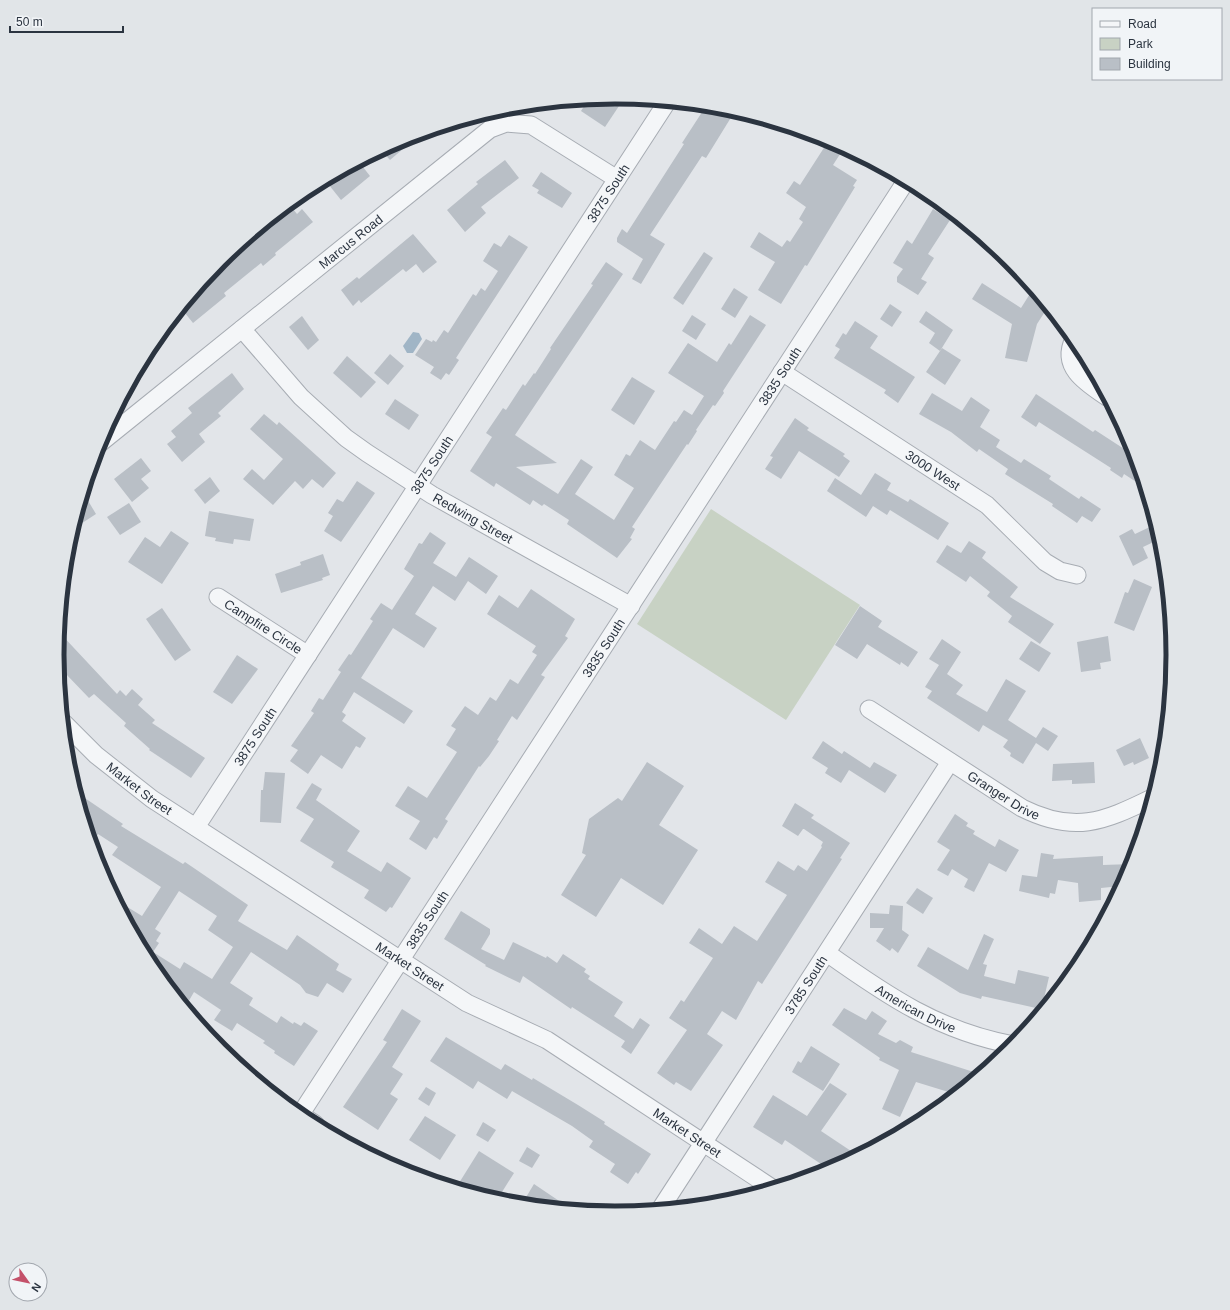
<svg xmlns="http://www.w3.org/2000/svg" width="1230" height="1310" font-family="Arial,sans-serif">
	<style>
		.green { fill: #c8d2c4 }
		.water { fill: #a0b5c6 }
		.building { fill: #b9bfc6; fill-rule: evenodd }
		.lines { fill: none; stroke-linecap: round; stroke-linejoin: round }
		.minor-casing { stroke: #a7acb3; stroke-width: 19 }
		.minor { stroke: #f4f6f8; stroke-width: 17 }
		.labels { text-anchor: middle; stroke-width: 3.5; stroke-linejoin: round; paint-order: stroke }
		.street-label { font-size: 13px; fill: #2b3440; stroke: #f1f4f7 }
		.rim { fill: none; stroke: #2b3440; stroke-width: 5 }
	</style>
	<rect width="100%" height="100%" fill="#e2e5e9"/>
	<path class="green" d="M711,509L860,605L786,720L637,624Z"/>
	<path class="water" d="M413,332L419,333L422,339L413,353H407L403,346Z"/>
	<g class="building">
		<path d="M612,97L621,103L605,127L581,111L588,100Z"/>
		<path d="M706,106L724,108L735,111L706,158L702,156L650,235L665,244L641,284L632,279L643,259L617,242V238L622,229L627,233L684,144L682,143Z"/>
		<path d="M415,135L417,137L390,160L381,150L402,139Z"/>
		<path d="M829,140L844,148L833,165L857,180L853,186L855,187L807,266L805,265L781,304L758,290L775,262L750,247L759,232L782,247L787,240L790,242L803,222L799,219L806,207L786,193L794,181L800,185Z"/>
		<path d="M505,160L519,178L481,207L486,213L465,232L447,210L478,184L476,182Z"/>
		<path d="M359,162L370,176L341,200L325,180Z"/>
		<path d="M541,172L572,193L562,208L537,193L539,190L532,186Z"/>
		<path d="M289,204L297,214L302,209L313,222L275,253L276,255L263,266L261,263L224,293L226,296L193,323L181,308L198,288L225,265L221,260L250,236L252,238Z"/>
		<path d="M933,209L950,220L928,254L934,258L921,279L927,282L918,295L897,282V277L903,269L893,263L907,240L912,244Z"/>
		<path d="M413,234L437,262L423,273L416,264L406,272L403,269L361,303L359,300L353,306L341,290L357,277L359,279Z"/>
		<path d="M509,235L528,247L465,344L456,358L459,360L449,375L446,373L441,380L430,373L434,367L415,355L426,339L432,342L433,340L436,342L444,330L448,333L473,294L476,296L481,288L485,291L498,271L483,261L494,243L501,247Z"/>
		<path d="M704,252L713,258L683,305L673,298Z"/>
		<path d="M606,262L623,274L515,435L557,463L516,467L558,494L581,459L593,467L575,494L614,520L634,488L614,475L626,454L630,456L640,440L655,450L674,421L676,422L684,410L692,415L704,396L668,373L688,343L717,362L729,343L731,345L750,315L766,325L723,391L724,393L715,406L713,405L696,430L697,431L688,445L687,444L632,527L635,529L630,538L632,539L617,558L567,524L569,520L544,504L542,506L533,500L530,505L496,483L494,487L470,471L492,437L486,433L503,408L506,410L523,384L525,386L534,373L535,374L551,349L550,348L593,285L591,284Z"/>
		<path d="M982,283L1021,308L1033,289L1048,307L1037,324L1027,362L1005,358L1012,324L972,299Z"/>
		<path d="M734,288L748,297L735,318L721,309Z"/>
		<path d="M890,304L902,312L892,327L880,319Z"/>
		<path d="M926,311L953,330L940,351L929,343L935,333L919,322Z"/>
		<path d="M692,315L706,324L696,340L682,331Z"/>
		<path d="M302,316L319,340L308,350L289,327Z"/>
		<path d="M855,321L878,336L870,348L915,377L898,403L884,393L886,390L834,358L840,349L835,346L843,333L846,335Z"/>
		<path d="M942,348L961,360L945,385L926,372Z"/>
		<path d="M390,354L404,366L388,385L374,373Z"/>
		<path d="M347,356L376,382L361,398L333,373Z"/>
		<path d="M232,373L244,389L218,413L221,416L199,434L205,442L182,462L167,444L176,437L171,431L192,413L188,408Z"/>
		<path d="M632,377L655,391L634,425L611,410Z"/>
		<path d="M932,393L962,411L971,397L990,410L980,427L1000,440L996,447L1021,463L1024,459L1051,476L1049,479L1079,499L1081,496L1101,509L1092,522L1082,516L1077,523L1052,506L1053,504L1005,474L1008,469L979,449L977,452L951,432L919,414Z"/>
		<path d="M1036,394L1093,432L1095,430L1135,456L1144,487L1124,474L1122,478L1110,470L1111,468L1039,422L1036,427L1021,417Z"/>
		<path d="M395,399L419,415L409,430L385,414Z"/>
		<path d="M264,414L277,425L279,422L336,473L323,488L312,479L303,489L295,481L273,505L243,479L252,469L264,480L283,459L250,429Z"/>
		<path d="M795,418L809,428L807,430L845,454L843,456L850,461L839,477L799,451L781,479L765,469L773,457L770,456Z"/>
		<path d="M141,458L151,471L141,479L149,488L132,502L114,479Z"/>
		<path d="M875,473L891,483L887,490L908,502L910,499L949,523L938,540L890,510L887,515L873,506L866,517L827,491L835,478L861,495Z"/>
		<path d="M210,477L220,491L205,504L194,490Z"/>
		<path d="M357,481L375,493L341,542L324,531L333,516L328,513L337,499L343,502Z"/>
		<path d="M84,494L96,514L73,529Z"/>
		<path d="M129,503L141,522L120,535L107,517Z"/>
		<path d="M209,511L254,519L250,541L234,539L233,544L215,541L216,538L205,536Z"/>
		<path d="M1154,525L1160,539L1143,547L1148,558L1133,566L1119,536L1132,529L1135,534Z"/>
		<path d="M171,531L189,543L162,584L128,562L145,537L160,547Z"/>
		<path d="M430,532L446,543L433,563L456,577L469,557L498,576L486,594L468,581L455,601L433,586L415,614L437,628L424,648L393,628L361,678L413,711L404,724L354,692L342,712L346,715L342,721L366,738L360,748L356,746L342,769L321,755L308,774L290,761L298,750L291,746L314,713L311,711L319,698L323,700L341,672L338,670L349,654L351,655L373,621L370,619L381,603L392,610L414,576L404,569L419,543L422,544Z"/>
		<path d="M969,541L986,552L982,558L1018,587L1010,597L1054,624L1040,644L1008,622L1012,616L987,596L990,592L970,576L966,582L936,562L947,545L961,553Z"/>
		<path d="M323,554L330,575L322,578L323,580L281,593L275,574L301,565L300,562Z"/>
		<path d="M1134,579L1152,587L1134,631L1114,623L1125,592L1128,593Z"/>
		<path d="M531,589L575,619L565,636L568,638L541,675L545,677L517,720L512,716L497,740L499,741L489,756L480,767L479,766L445,819L448,821L437,839L434,837L426,850L409,839L420,821L395,806L408,786L427,798L457,752L446,745L456,729L451,726L465,706L478,715L490,697L496,701L510,679L518,684L537,655L532,652L536,646L487,614L499,595L518,608Z"/>
		<path d="M860,606L882,621L878,627L918,652L908,667L901,662L900,665L867,644L857,659L835,645Z"/>
		<path d="M162,608L191,650L175,661L146,619Z"/>
		<path d="M59,632L117,694L120,690L126,696L132,689L143,699L138,705L155,720L152,723L205,758L191,778L149,750L150,749L124,726L126,723L94,694L89,698L65,673L67,672L58,662Z"/>
		<path d="M1108,636L1111,661L1100,663L1101,669L1081,672L1077,642Z"/>
		<path d="M942,639L961,652L947,674L963,685L956,694L987,712L1006,679L1026,691L1008,720L1036,738L1043,727L1058,736L1048,751L1036,743L1023,764L1010,756L1011,753L1003,747L1008,740L983,725L979,732L927,698L932,691L925,687L939,665L929,659Z"/>
		<path d="M1031,641L1051,653L1039,672L1019,659Z"/>
		<path d="M237,655L258,669L232,704L213,692Z"/>
		<path d="M1140,738L1149,758L1134,765L1133,762L1124,766L1116,750Z"/>
		<path d="M823,741L842,754L844,751L870,768L874,762L897,775L885,793L849,770L841,783L825,773L828,768L812,758Z"/>
		<path d="M647,762L684,786L659,825L698,850L663,905L621,878L596,917L561,895L586,855L582,853L589,819L618,798L622,801Z"/>
		<path d="M1094,762L1095,783L1072,784V780L1052,781L1053,764Z"/>
		<path d="M265,772L285,773L281,823L260,822L261,790H263Z"/>
		<path d="M312,783L322,789L316,800L360,831L347,851L381,872L387,862L411,878L392,908L390,907L386,912L364,898L369,890L331,867L334,862L300,841L314,819L296,808Z"/>
		<path d="M76,792L123,824L121,826L183,864L185,862L248,905L238,921L287,950L297,935L339,964L336,970L352,979L343,993L327,983L318,997L306,993L300,985L251,952L230,983L253,998L249,1005L277,1023L281,1016L293,1024L294,1022L301,1026L304,1022L318,1031L294,1066L274,1053L275,1051L263,1043L265,1041L237,1023L232,1031L214,1020L221,1010L194,992L187,1004L179,999L151,965L116,900L142,916L161,887L112,855L118,847L98,834L92,843ZM179,891L217,916L208,930L233,947L212,979L184,962L180,969L153,952L159,943L156,941L161,933L155,929Z"/>
		<path d="M795,803L814,815L811,818L850,843L840,858L842,859L780,956L762,984L758,981L736,1020L722,1011L707,1034L723,1045L691,1091L676,1082L674,1085L657,1073L687,1030L669,1018L681,1000L684,1002L713,958L689,943L699,928L722,944L734,926L757,941L787,895L765,882L778,861L794,871L798,865L807,871L822,847L821,846L823,842L804,829H803L798,836L782,826Z"/>
		<path d="M955,814L968,823L966,826L975,831L973,834L995,847L999,839L1019,850L1006,872L989,863L974,892L964,887L968,879L952,869L948,876L937,870L950,850L937,842Z"/>
		<path d="M1041,853L1054,855L1053,859L1103,856V865L1132,864L1121,886L1101,888V900L1079,902L1078,883L1058,880L1055,894L1050,893L1049,898L1019,891L1022,875L1037,877Z"/>
		<path d="M917,888L933,898L923,914L906,903Z"/>
		<path d="M890,905L903,906L902,930L909,935L898,953L892,948L890,951L876,941L884,928H870V913L889,914Z"/>
		<path d="M461,911L490,929V934L481,949L504,960L513,942L546,958L547,956L557,963L563,954L586,969L584,972L590,976L588,979L623,1002L614,1016L633,1029L640,1018L650,1025L631,1054L621,1047L625,1041L572,1007L571,1009L523,976L520,983L485,966L486,965L444,939Z"/>
		<path d="M984,934L994,939L983,964L987,965L984,976L1015,984L1018,970L1049,977L1042,1007L1036,1006V1008L982,996L981,999L960,993L917,966L928,947L968,970Z"/>
		<path d="M844,1008L866,1020L872,1011L887,1021L878,1034L896,1043L900,1040L913,1047L911,1052L980,1074L955,1094L916,1082L900,1117L882,1109L899,1070L879,1060L880,1058L832,1025Z"/>
		<path d="M402,1009L421,1021L392,1067L403,1074L390,1094L398,1099L378,1130L343,1107L387,1042L383,1040Z"/>
		<path d="M446,1037L501,1070L505,1064L532,1080L533,1078L578,1105L605,1122L604,1124L651,1154L638,1174L636,1172L628,1184L610,1172L615,1164L589,1147L593,1141L572,1126L512,1091L507,1099L478,1081L473,1089L430,1061Z"/>
		<path d="M811,1046L840,1064L823,1091L792,1072L798,1061L801,1063Z"/>
		<path d="M830,1083L847,1094L821,1131L857,1155L830,1170L785,1140L782,1145L753,1127L773,1095L807,1116Z"/>
		<path d="M426,1087L436,1093L429,1106L418,1099Z"/>
		<path d="M425,1116L456,1135L440,1160L409,1140Z"/>
		<path d="M483,1122L496,1130L488,1142L476,1135Z"/>
		<path d="M527,1147L540,1155L532,1168L519,1161Z"/>
		<path d="M479,1151L514,1173L497,1200L476,1193L459,1183Z"/>
		<path d="M534,1184L571,1209L522,1204Z"/>
	</g>
	<g class="lines">
		<defs>
			<g id="minor">
				<path id="s1" d="M242,329L301,397L346,438L367,453L432,495L631,606"/>
				<path d="M1074,339C1060,367 1086,383 1107,397"/>
				<path id="s2" d="M782,372L987,505L1045,562L1060,571L1077,575"/>
				<path id="s3" d="M99,444L490,129L506,123L531,125L617,179"/>
				<path id="s4" d="M218,597L308,655"/>
				<path id="s5" d="M869,709L1022,808C1074,834 1103,822 1152,798"/>
				<path id="s6" d="M64,723L96,755L152,799L467,1003L547,1040L772,1188"/>
				<path id="s7" d="M196,827L667,102"/>
				<path id="s8" d="M827,953C886,995 940,1032 1014,1045"/>
				<path d="M298,1113L315,1124"/>
				<path id="s9" d="M300,1115L906,181"/>
				<path id="s10" d="M661,1208L950,762"/>
			</g>
		</defs>
		<use href="#minor" class="minor-casing"/>
		<use href="#minor" class="minor"/>
	</g>
	<g class="labels">
		<g class="street-label">
			<text dy="5" stroke="none"><textPath href="#s7" startOffset="756">3875 South</textPath></text>
			<text dy="5" stroke="none"><textPath href="#s3" startOffset="323">Marcus Road</textPath></text>
			<text dy="5" stroke="none"><textPath href="#s9" startOffset="881">3835 South</textPath></text>
			<text dy="5" stroke="none"><textPath href="#s7" startOffset="432">3875 South</textPath></text>
			<text dy="5" stroke="none"><textPath href="#s2" startOffset="180">3000 West</textPath></text>
			<text dy="5" stroke="none"><textPath href="#s1" startOffset="301">Redwing Street</textPath></text>
			<text dy="5" stroke="none"><textPath href="#s4" startOffset="54">Campfire Circle</textPath></text>
			<text dy="5" stroke="none"><textPath href="#s9" startOffset="557">3835 South</textPath></text>
			<text dy="5" stroke="none"><textPath href="#s7" startOffset="108">3875 South</textPath></text>
			<text dy="5" stroke="none"><textPath href="#s6" startOffset="100">Market Street</textPath></text>
			<text dy="5" stroke="none"><textPath href="#s5" startOffset="160">Granger Drive</textPath></text>
			<text dy="5" stroke="none"><textPath href="#s9" startOffset="233">3835 South</textPath></text>
			<text dy="5" stroke="none"><textPath href="#s6" startOffset="424">Market Street</textPath></text>
			<text dy="5" stroke="none"><textPath href="#s10" startOffset="266">3785 South</textPath></text>
			<text dy="5" stroke="none"><textPath href="#s8" startOffset="105">American Drive</textPath></text>
			<text dy="5" stroke="none"><textPath href="#s6" startOffset="748">Market Street</textPath></text>
		</g>
	</g>
	<path d="M0 0H1230V1310H0ZM64 655a551 551 0 1 1 1102 0a551 551 0 1 1-1102 0Z" fill="#e1e5e8" fill-rule="evenodd"/>
	<path class="rim" d="M64 655a551 551 0 1 1 1102 0a551 551 0 1 1-1102 0Z"/>
	<rect x="1092" y="8" width="130" height="72" fill="#f1f4f7" stroke="#a2a7ae"/>
	<rect x="1100" y="21" width="20" height="6" fill="#f4f6f8" stroke="#a2a7ae"/>
	<text x="1128" y="28" font-size="12" fill="#2b3440">Road</text>
	<rect x="1100" y="38" width="20" height="12" fill="#c8d2c4" stroke="#a2a7ae"/>
	<text x="1128" y="48" font-size="12" fill="#2b3440">Park</text>
	<rect x="1100" y="58" width="20" height="12" fill="#b9bfc6" stroke="#a2a7ae"/>
	<text x="1128" y="68" font-size="12" fill="#2b3440">Building</text>
	<g transform="translate(28 1282) rotate(123)"><circle r="19" fill="#f1f4f7" stroke="#a2a7ae"/>
	<path d="M0-3L7 15L0 10L-7 15Z" fill="#c4516a"/>
	<text y="-6" font-size="11" font-weight="bold" text-anchor="middle" fill="#2b3440">N</text>
	</g>
	<path d="M10 26v6h113v-6" fill="none" stroke="#2b3440" stroke-width="2"/>
	<text x="16" y="26" font-size="12" fill="#2b3440" stroke="#f1f4f7" stroke-width="3" paint-order="stroke">50 m</text>
</svg>
